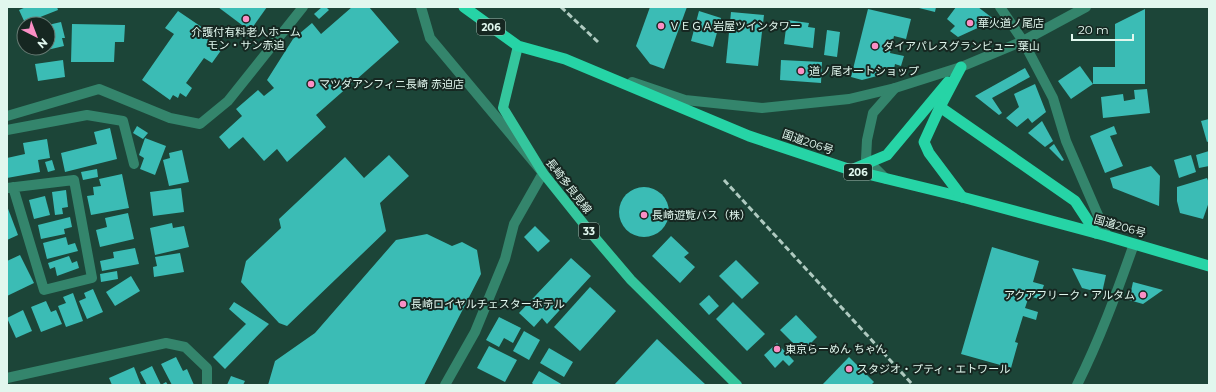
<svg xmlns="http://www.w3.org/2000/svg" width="1216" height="392" font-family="Montserrat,'Noto Sans JP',sans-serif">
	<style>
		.building { fill: #3bbcb5 }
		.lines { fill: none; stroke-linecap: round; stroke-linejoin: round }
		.minor { stroke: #34856c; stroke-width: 10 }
		.tertiary { stroke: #34856c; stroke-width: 10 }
		.primary { stroke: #34c69d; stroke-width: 10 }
		.trunk { stroke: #26d4a6; stroke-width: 11 }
		.rail { stroke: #afcac0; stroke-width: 3; stroke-dasharray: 6 3; stroke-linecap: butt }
		.poi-dot { fill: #fb8fc5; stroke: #162721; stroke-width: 1.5 }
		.labels { text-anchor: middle; stroke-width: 4; stroke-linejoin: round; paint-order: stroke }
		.shield { fill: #162721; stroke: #a4b9b0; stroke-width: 1 }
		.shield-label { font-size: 10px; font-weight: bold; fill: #e1f7ee }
		.poi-label { font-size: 11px; fill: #e1f7ee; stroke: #162721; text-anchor: start }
		.street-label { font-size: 11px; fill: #e1f7ee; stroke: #162721 }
	</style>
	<rect width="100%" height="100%" fill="#1c4538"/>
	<g class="building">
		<path d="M26,7H57L58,10L25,23L19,10Z"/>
		<path d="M218,7H267L250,31Z"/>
		<path d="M322,7H326L329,10L319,19L314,14Z"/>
		<path d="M352,7H369L399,42L316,115L326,127L287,162L277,149L264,161L243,137L229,149L219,137L242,116L236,109L258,90L264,96L274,88L267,80L293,39L312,23L321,34Z"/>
		<path d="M650,7H687L664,69L650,64L636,46Z"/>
		<path d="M915,7H936L935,12Z"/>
		<path d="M956,7H978L995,20L958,37L950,31L955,26L947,19Z"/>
		<path d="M868,9L911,19L906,39L894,36L890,53L904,56L901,66L895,64L894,69L885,67L883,73L880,72L877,76L862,80L851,77Z"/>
		<path d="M1145,9V84H1093V67H1115V24Z"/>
		<path d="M178,11L206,30L203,36L222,49L212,63L204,58L186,83L192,88L186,97L180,93L178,98L173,95L170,100L142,80L174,34L165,28Z"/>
		<path d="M699,11L721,18L713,47L691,41Z"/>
		<path d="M731,12L764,15L758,66L726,63Z"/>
		<path d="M787,20L809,23L808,27L815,28L813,48L784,44Z"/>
		<path d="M61,22L65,38H62L64,46L30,54L29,48H48V25Z"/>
		<path d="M72,24L125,25L124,42H115L114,62H71Z"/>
		<path d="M827,30L840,32L837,57L824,55Z"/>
		<path d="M63,60L65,77L38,81L35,64Z"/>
		<path d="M781,60L822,62L821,83L780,80Z"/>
		<path d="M1080,66L1093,84L1071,99L1058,81Z"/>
		<path d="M1025,68L1030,77L992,98L1002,113L999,115L975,96Z"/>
		<path d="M1035,84L1046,112L1032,123L1028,118L1017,127L1006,118L1019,107L1014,94Z"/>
		<path d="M1147,89L1150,113L1103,118L1101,97L1123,94L1124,101L1135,99L1134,90Z"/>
		<path d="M1209,119V141L1207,142L1201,121Z"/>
		<path d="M1042,121L1053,141L1045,147L1028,133Z"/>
		<path d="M137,126L148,133L143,139L133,133Z"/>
		<path d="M1114,126L1117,134L1110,136L1123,166L1105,173L1090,136Z"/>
		<path d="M110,128L117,159L65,172L61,153L97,144L94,132Z"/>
		<path d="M145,138L166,146L155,175L140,169L144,158L139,155Z"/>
		<path d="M47,139L50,158L38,160L40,172L7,178V165H8L7,158L25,154L23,143Z"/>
		<path d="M1054,144L1064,160L1062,161L1049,148Z"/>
		<path d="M182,150L189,182L169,186L163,160L170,158L169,153Z"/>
		<path d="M1209,151V166L1199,168L1196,155Z"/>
		<path d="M389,155L409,176L380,203L386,231L287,326L279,323L241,282L246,261L281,228L279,219L345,157L364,178Z"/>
		<path d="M1191,155L1196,172L1179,178L1174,160Z"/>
		<path d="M52,160L55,170L48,172L45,162Z"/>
		<path d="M1151,166L1160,176L1159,206L1113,188L1110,178Z"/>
		<path d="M97,169L98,177L83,180L81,172Z"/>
		<path d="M122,174L129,208L91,215L87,196L94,195L93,187L101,186L99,179Z"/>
		<path d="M1207,178L1209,183V202L1203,219L1180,213L1177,201V187Z"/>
		<circle cx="644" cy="212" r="25"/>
		<path d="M181,188L184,212L153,216L150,192Z"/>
		<path d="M66,190L68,207L62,208L63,214L55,215L52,192Z"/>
		<path d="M45,196L50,215L34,219L29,200Z"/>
		<path d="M7,206L18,235L7,240Z"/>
		<path d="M128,213L134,239L100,247L96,230L107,227L105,218Z"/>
		<path d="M70,217L72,227L64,229L65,234L41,239L38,225Z"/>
		<path d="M172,223L173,228L184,226L189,247L155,255L150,228Z"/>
		<path d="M535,226L550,241L538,252L524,237Z"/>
		<path d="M427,234L452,246L462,242L477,250L481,274L424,385H268L275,361L315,333L396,240Z"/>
		<path d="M671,236L689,253L684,257L695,267L680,283L652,256Z"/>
		<path d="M66,237L68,245L75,243L78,251L47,259L43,243Z"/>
		<path d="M992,247L1039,261L1033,282L1044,285L1039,299L1029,296L1025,308L1038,312L1036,320L1023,316L1015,342L1018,343L1011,368L961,354Z"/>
		<path d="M135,248L139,264L102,271L100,261L114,258L113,252Z"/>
		<path d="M180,253L184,272L154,277L153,267L157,266L155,257Z"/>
		<path d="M20,255L34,283L7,296V261Z"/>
		<path d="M69,256L72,263L77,261L79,268L57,276L55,267L50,269L48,263Z"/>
		<path d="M571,258L591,276L547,324L542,318L534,327L519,313Z"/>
		<path d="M736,260L759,283L742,299L719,276Z"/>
		<path d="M1072,268L1106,275L1102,293L1082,288Z"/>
		<path d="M117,271L118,279L101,282L100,274Z"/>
		<path d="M131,276L140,291L115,306L106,292Z"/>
		<path d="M1133,282L1163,290L1143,304L1129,300Z"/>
		<path d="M590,287L616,311L580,351L554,327Z"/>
		<path d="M93,289L103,312L87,319L79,301L86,298L84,293Z"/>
		<path d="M73,293L83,321L66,327L58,306L66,303L63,297Z"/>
		<path d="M709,295L719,306L709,315L699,304Z"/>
		<path d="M46,301L51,312L56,310L62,324L41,332L31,307Z"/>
		<path d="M234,302L269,324L225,369L213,357L246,324L229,309Z"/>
		<path d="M733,302L765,334L747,351L716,319Z"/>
		<path d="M23,310L32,331L16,338L7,318Z"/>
		<path d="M796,315L817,337L802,352L780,330Z"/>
		<path d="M499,317L521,328L513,343L504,338L499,347L486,340Z"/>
		<path d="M524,331L540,340L529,360L513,351Z"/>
		<path d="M657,339L706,385H614Z"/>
		<path d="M777,343L794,361L789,366L783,360L775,368L764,355Z"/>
		<path d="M489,346L517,360L505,382L477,368Z"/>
		<path d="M549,348L573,362L564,377L540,363Z"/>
		<path d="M176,357L183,371L187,369L194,385H172L161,364Z"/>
		<path d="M849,357L874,382L871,385H822Z"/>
		<path d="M152,366L161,385L166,382L168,385H147L140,372Z"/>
		<path d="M134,367L141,385H112L109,378Z"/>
		<path d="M539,371L563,385H534L532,383Z"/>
		<path d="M231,376L245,381L243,385H227Z"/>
	</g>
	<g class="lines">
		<g class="minor">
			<path d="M421,7L430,38L543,173L514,224L505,259L475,332L445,385"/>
			<path d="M1023,41L1053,98L1066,141L1107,236"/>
			<path d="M7,116L99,89L170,118L200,124L228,101L303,7"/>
			<path d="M7,130L87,115L123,121L134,164"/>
			<path d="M7,188L74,180L92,278L44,290L13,187"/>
			<path d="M7,378L166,343L185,347L207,368V385"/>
			<path d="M1077,385C1100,339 1117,292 1134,244"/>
		</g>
		<g class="tertiary">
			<path d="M1000,7L1023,41"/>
			<path d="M632,82L685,100L762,108L849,99L895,88L961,67L1023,41L1086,7"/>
			<path d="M886,179L866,159L867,140L873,113L895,88"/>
		</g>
		<path class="primary" d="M518,46L503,108L543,173L591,233L631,280L737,385"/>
		<g class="trunk">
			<path d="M464,7L518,46L565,59L749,136L851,170L962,197L1107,236L1209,266"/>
			<path d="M961,67L940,107L1075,201L1096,233"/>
			<path d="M940,107L924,142L929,153L962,197"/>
			<path d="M851,170L887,155L948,82"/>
		</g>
		<g class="rail">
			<path d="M561,7L598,42"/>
			<path d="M724,180L913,385"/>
		</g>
	</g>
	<g class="poi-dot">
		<circle cx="246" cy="19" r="4"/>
		<circle cx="970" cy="23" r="4"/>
		<circle cx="661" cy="26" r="4"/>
		<circle cx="875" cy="46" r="4"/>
		<circle cx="801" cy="71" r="4"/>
		<circle cx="311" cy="84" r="4"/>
		<circle cx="644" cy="215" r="4"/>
		<circle cx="1143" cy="295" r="4"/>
		<circle cx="403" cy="304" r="4"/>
		<circle cx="777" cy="349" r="4"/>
		<circle cx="849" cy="369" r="4"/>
	</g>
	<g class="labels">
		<g class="shield">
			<rect x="477" y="19" width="28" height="16" rx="3"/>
			<rect x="844" y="164" width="28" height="16" rx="3"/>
			<rect x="579" y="223" width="20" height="16" rx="3"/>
		</g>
		<g class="shield-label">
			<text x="491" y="31">206</text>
			<text x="858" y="176">206</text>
			<text x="589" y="235">33</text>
		</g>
		<g class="poi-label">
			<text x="978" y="27">華火道ノ尾店</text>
			<text x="669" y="30">ＶＥＧＡ岩屋ツインタワー</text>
			<text x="246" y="36" text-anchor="middle">介護付有料老人ホーム<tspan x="246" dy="13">モン・サン赤迫</tspan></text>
			<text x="883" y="50">ダイアパレスグランビュー 葉山</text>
			<text x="809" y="75">道ノ尾オートショップ</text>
			<text x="319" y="88">マツダアンフィニ長崎 赤迫店</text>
			<text x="652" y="219">長崎遊覧バス（株）</text>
			<text x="1135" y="299" text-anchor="end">アクアフリーク・アルタム</text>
			<text x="411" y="308">長崎ロイヤルチェスターホテル</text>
			<text x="785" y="353">東京らーめん ちゃん</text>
			<text x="857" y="373">スタジオ・プティ・エトワール</text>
		</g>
		<g class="street-label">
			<text transform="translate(808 142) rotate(19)" y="4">国道206号</text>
			<text transform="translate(569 186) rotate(52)" y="4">長崎多良見線</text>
			<text transform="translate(1120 226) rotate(16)" y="4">国道206号</text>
		</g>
	</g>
	<rect width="1216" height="392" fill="none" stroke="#e1f7ee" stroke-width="16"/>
	<g transform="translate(36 36) rotate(138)"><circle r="19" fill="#162721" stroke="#677a73"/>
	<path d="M0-3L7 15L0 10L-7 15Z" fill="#fb8fc5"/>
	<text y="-6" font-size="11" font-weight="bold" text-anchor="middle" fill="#e1f7ee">N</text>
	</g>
	<path d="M1072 34v6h61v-6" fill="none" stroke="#e1f7ee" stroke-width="2"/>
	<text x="1078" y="34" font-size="12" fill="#e1f7ee" stroke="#162721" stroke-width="3" paint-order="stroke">20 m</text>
</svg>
